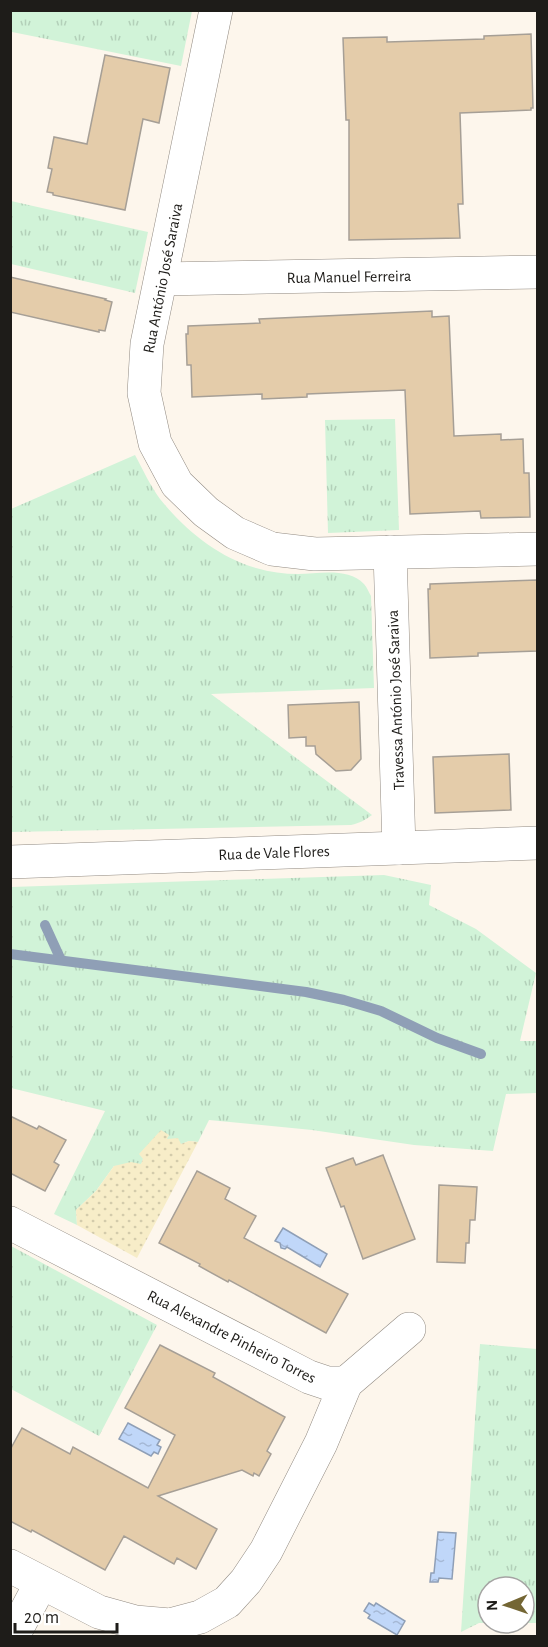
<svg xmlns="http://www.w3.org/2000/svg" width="548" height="1647" font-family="'Alegreya Sans',sans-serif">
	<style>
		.grass { fill: url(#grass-tufts) }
		.sand { fill: url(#sand-dots) }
		.water { fill: url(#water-ripples); stroke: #8f9fb6; stroke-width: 1.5 }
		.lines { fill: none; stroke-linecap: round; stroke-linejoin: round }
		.stream { stroke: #8f9fb6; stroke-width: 10 }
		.building { fill: #e4ccaa; stroke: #a69f96; stroke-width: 1.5 }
		.minor-casing { stroke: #928b83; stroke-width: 34 }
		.tertiary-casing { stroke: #928b83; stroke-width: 34 }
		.minor { stroke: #fff; stroke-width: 33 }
		.tertiary { stroke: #fff; stroke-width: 33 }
		.labels { text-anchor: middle; stroke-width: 6; stroke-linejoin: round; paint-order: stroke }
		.street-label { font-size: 16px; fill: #1e1c19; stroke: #fff }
	</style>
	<defs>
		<pattern id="grass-tufts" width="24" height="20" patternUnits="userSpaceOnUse" patternTransform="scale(1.5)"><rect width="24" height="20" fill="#d1f3d8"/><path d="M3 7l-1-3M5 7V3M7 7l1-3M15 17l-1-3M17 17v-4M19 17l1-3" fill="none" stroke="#b3d0b9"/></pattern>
		<pattern id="sand-dots" width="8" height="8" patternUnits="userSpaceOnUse" patternTransform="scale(1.5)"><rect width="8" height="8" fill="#f7edc8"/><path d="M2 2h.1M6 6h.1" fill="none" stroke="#d3cbab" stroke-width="1.8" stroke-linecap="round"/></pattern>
		<pattern id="water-ripples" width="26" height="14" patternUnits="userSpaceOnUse" patternTransform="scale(1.5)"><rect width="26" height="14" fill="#c0d7f9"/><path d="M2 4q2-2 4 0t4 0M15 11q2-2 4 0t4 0" fill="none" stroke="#a5b8d5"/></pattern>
	</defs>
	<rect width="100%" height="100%" fill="#fdf6ec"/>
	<g class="grass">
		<path d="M10,11L11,10L192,11L181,66L12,32L11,35Z"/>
		<path d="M11,201L148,232L135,293L11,264Z"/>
		<path d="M395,419L399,530L328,533L325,420Z"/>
		<path d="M135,455C143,470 150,485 160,499C185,530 218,557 256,568C270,572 284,574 298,574C318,574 348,567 364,584C367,587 369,593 371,596L374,688L211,694L372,815C365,820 360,823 351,825L11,832V509Z"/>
		<path d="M384,875L431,885L429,905L476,929L536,973L520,1041H537V1093L506,1094L493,1151L414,1145L312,1130L209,1120L198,1142L189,1141L143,1159L141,1165L114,1166L96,1191L76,1210L77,1225L54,1214L105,1111L11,1088V887Z"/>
		<path d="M11,1246L157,1325L99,1436L11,1389Z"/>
		<path d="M480,1344L537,1349V1623H524V1587H488V1623H512H479L461,1632Z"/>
	</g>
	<path class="sand" d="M161,1130L169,1135L167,1139L178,1138L181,1144L189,1141L198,1142L137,1258L77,1225L76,1210L96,1191L114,1166L131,1162L141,1164L143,1159L139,1154Z"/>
	<g class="water">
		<path d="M283,1228L327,1254L320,1267L287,1247L285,1249L281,1248L280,1243L275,1241Z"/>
		<path d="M128,1423L160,1440L157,1445L161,1447L158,1454L154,1452L151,1456L119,1439Z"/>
		<path d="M438,1532L456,1533L452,1579L439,1578L438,1582H430L431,1573H434Z"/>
		<path d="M369,1603L374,1606L376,1603L405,1621L397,1635L368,1618L370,1615L364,1611Z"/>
	</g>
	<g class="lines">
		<g class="stream">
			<path d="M45,925L61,960"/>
			<path d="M10,954L306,992L344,1000L381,1011L437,1038L481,1054"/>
		</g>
	</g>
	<g class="building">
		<path d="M531,34L533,108H531V110L460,113L463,204H458L460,238L349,240V120H346L343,38L387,37V42L484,39V36Z"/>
		<path d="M105,55L170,68L159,123L143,119L125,210L53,195V193L47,192L52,169L48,168L54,137L87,144Z"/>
		<path d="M10,277L106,299L105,300L112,302L105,331L99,330V332L10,312Z"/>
		<path d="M432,311V317L449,316L454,436L501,434V440L523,439L524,473H529L530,517L481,518L480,511L410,514L405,390L307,394V397L262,399V394L192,397L191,365H187L186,334H188V326L260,323L259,319Z"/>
		<path d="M537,580V651L478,653V656L430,658L428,589H430V584Z"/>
		<path d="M359,702L361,759L351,770L336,771L316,754L315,746H306V737L289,738L288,705Z"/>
		<path d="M509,754L511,810L435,813L433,757Z"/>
		<path d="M10,1116L37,1129L39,1126L66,1140L54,1162L59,1165L45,1191L10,1173Z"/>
		<path d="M383,1155L415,1239L363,1259L344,1206L341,1207L326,1168L353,1158L356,1165Z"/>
		<path d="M197,1171L230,1188L225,1199L256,1216L244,1238L348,1294L326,1333L229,1280L228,1282L199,1266L200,1264L159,1243Z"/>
		<path d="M439,1185L477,1187L475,1220H470L469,1243H466L465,1263L437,1262Z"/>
		<path d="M160,1345L215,1373L213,1377L285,1417L267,1451L271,1454L259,1476L254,1473L253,1476L242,1470L158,1496L217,1529L196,1569L177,1558L174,1564L124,1536L105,1570L32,1530L31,1532L10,1521V1450L22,1428L70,1454L73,1447L148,1488L175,1435L125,1408Z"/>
	</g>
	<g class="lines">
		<defs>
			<g id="minor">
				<path d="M216,10L147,344L144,393L155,443L177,484L206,512L235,533L272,549L315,554L538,549"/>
				<path d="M161,279L538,272"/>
				<path d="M390,552L399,848"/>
				<path d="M10,1223L309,1377L327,1383H346L321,1443L266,1551L246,1581L227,1602L200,1617L170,1625L135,1622L99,1612L10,1566"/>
				<path d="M346,1383L409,1329"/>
				<path d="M13,1636L41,1583"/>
			</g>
			<path id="tertiary" d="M10,862L538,843"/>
		</defs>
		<use href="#minor" class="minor-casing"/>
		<use href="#tertiary" class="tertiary-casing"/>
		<use href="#minor" class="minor"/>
		<use href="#tertiary" class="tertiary"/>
	</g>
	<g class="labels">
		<g class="street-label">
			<text transform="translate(349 276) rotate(-1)" y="6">Rua Manuel Ferreira</text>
			<text transform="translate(162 278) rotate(-79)" y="6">Rua António José Saraiva</text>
			<text transform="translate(395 700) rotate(-92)" y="6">Travessa António José Saraiva</text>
			<text transform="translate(274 852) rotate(-2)" y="6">Rua de Vale Flores</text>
			<text transform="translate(232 1336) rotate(27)" y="6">Rua Alexandre Pinheiro Torres</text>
		</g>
	</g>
	<rect width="548" height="1647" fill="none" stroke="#1e1c19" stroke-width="24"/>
	<g transform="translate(506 1605) rotate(268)"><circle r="28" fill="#ffffff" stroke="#a5a4a3" stroke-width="1.5"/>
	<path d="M0-4.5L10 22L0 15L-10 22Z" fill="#746634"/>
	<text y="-9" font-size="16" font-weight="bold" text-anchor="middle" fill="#1e1c19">N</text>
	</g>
	<path d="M15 1623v9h102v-9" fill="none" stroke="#1e1c19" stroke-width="3"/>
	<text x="24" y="1623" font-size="18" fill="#1e1c19" stroke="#ffffff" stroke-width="4.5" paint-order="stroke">20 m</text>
</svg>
